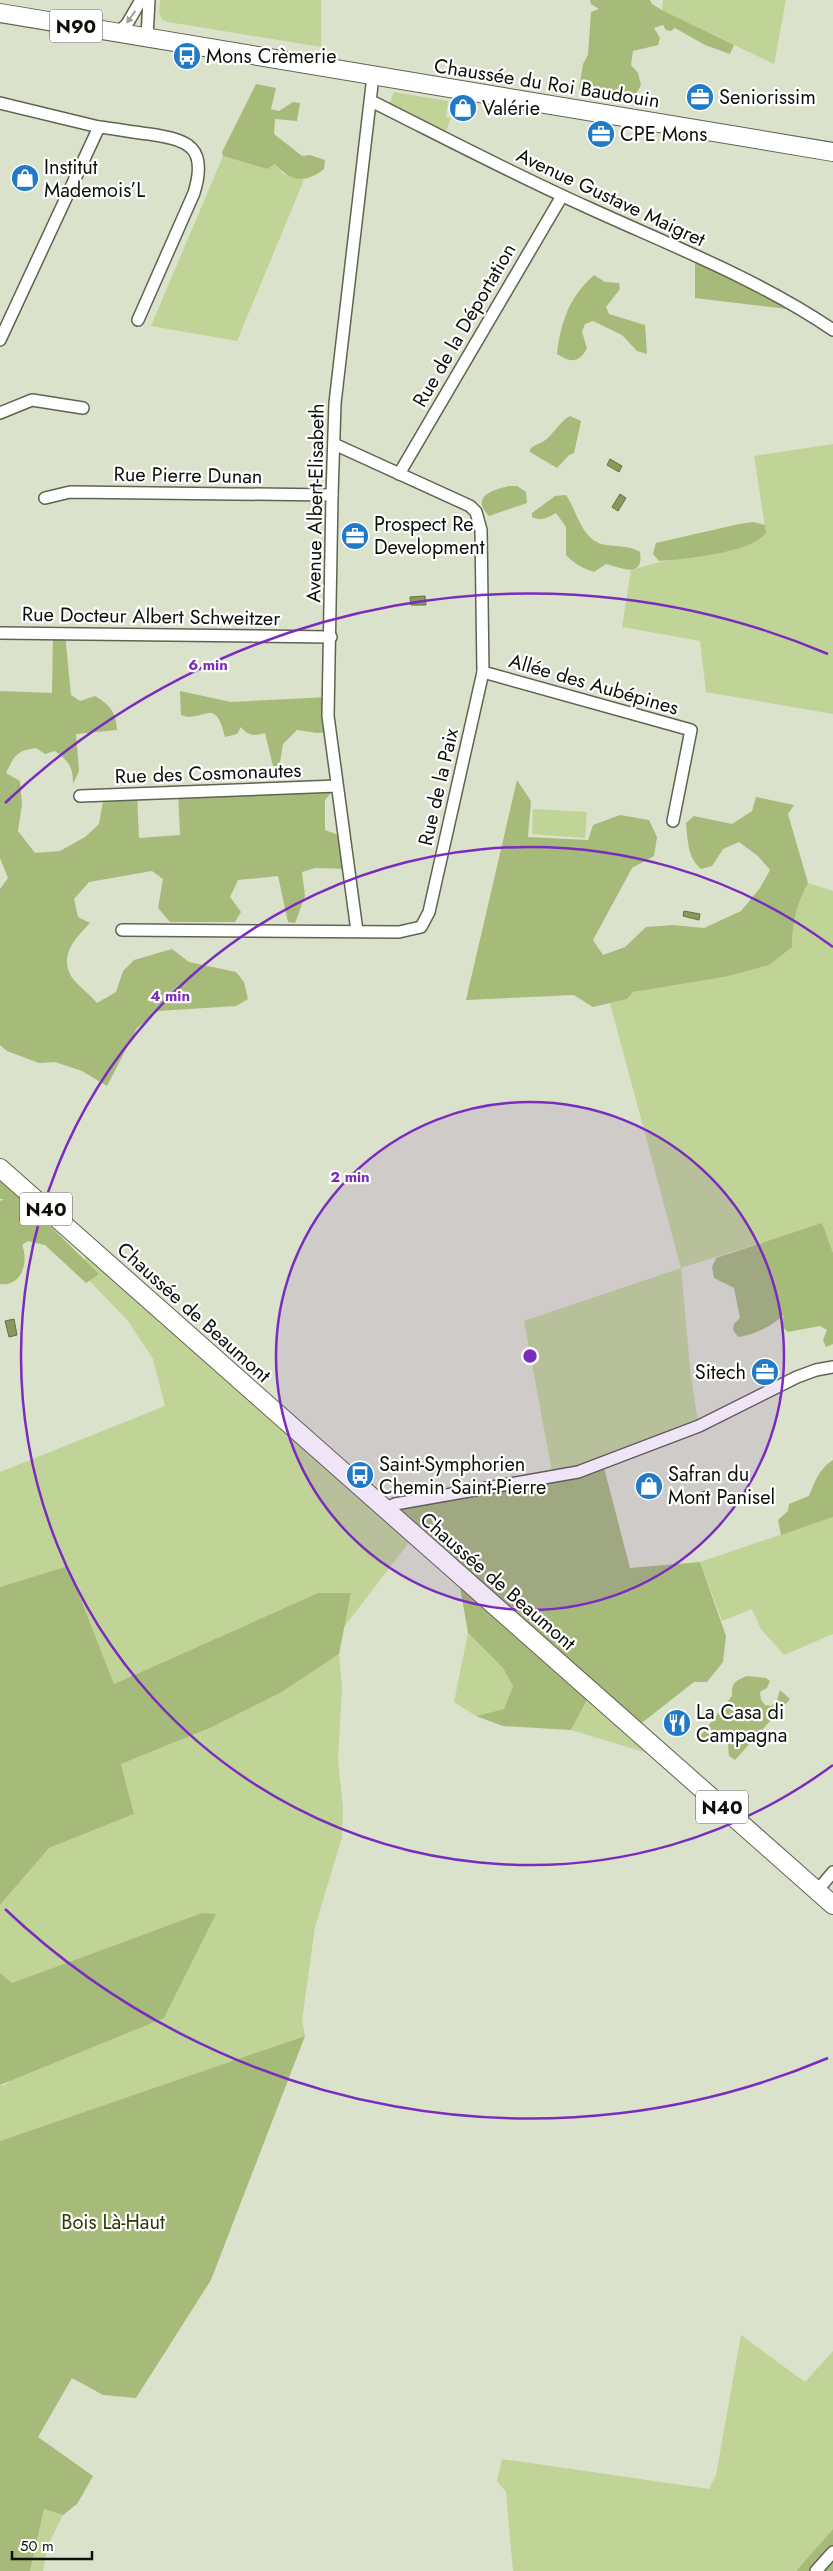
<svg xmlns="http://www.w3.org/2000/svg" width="833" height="2571" font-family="Jost,sans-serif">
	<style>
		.green { fill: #c1d497 }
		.forest { fill: #a6ba7a }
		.water { fill: #889a5c; stroke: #637143 }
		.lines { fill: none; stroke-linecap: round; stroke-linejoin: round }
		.minor-casing { stroke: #5d6450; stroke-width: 14 }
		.primary-casing { stroke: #5d6450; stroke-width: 20 }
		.minor { stroke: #fff; stroke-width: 11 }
		.primary { stroke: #fff; stroke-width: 18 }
		.oneway { fill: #9e9f9c }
		.ring { fill: none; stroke: #7b2cbf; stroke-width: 2.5 }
		.labels { text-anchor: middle; stroke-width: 4.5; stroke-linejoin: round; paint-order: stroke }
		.shield { fill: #fff; stroke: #565852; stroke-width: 1 }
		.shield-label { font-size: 19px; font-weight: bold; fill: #0d1008 }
		.poi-label { font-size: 20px; fill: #0d1008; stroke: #fff; text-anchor: start }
		.street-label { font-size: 20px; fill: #0d1008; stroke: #fff }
		.park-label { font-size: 20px; fill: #2c3706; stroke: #fff }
		.centre { fill: #7b2cbf; stroke: #fff; stroke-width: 2.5 }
		.ring-label { font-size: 15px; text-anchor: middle; font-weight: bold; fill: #7b2cbf; stroke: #fff; stroke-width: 4.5; stroke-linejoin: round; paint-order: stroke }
	</style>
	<rect width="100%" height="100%" fill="#dae2cb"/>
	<g class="green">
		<path d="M160,0H321V47L168,22L162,20L159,12Z"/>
		<path d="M663,0H786L774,64L662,10Z"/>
		<path d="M394,92L448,101L446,117L451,118L444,136L388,108Z"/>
		<path d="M223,156L266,169L275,164L283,174L304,180L237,341L151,326Z"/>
		<path d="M833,444V714L706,692L700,641L622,627L631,570L766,533L754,456Z"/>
		<path d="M533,809L587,812L585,838L532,834Z"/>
		<path d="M808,883L833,891V1253L822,1224L681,1268L690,1368L698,1422L553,1477L524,1321L681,1268L610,1003L627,999L633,992L724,977L792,947C793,920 796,906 808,883Z"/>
		<path d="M91,1249L414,1536L344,1627L351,1594L318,1593L114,1684L68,1566L0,1587V1472L165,1406L153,1359L128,1321L78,1269Z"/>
		<path d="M833,1517V1634L784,1655L761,1629L752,1609L722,1621L700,1562Z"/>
		<path d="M468,1633L503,1668L513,1686L504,1709L476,1716L454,1702Z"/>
		<path d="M339,1654L342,1688L338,1760L343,1808L342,1837L315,1927L302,2020L305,2036L0,2141V2085H5L202,1913L12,1983L0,1973V1905L49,1848L134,1814L121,1764L210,1728L280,1693Z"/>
		<path d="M591,1692L667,1759L571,1730Z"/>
		<path d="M741,2335L805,2382L833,2351V2529L796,2571H513L506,2492L497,2481L502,2459L709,2489L716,2475Z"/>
		<path d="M44,2509L63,2515L48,2545L43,2571H30Z"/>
	</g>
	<g class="forest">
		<path d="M590,0H650L652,4L662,10L734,45L730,54L705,45L675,28L671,31L666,30L663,25L654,28L660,38L658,45L633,51L631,65L638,73L641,85L634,98L579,89L583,64L588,55L591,12L599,9L591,4Z"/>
		<path d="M256,84L276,88L271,109L279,111L293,102L300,103L297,121L275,119L274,134L302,156L310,155L325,160L324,169C305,184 291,182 275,164L267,169L223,156L222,152Z"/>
		<path d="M695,257L805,311L695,298Z"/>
		<path d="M594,275L605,282L619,283L620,289L606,307L609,314L645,325L647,354L637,351L622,335L593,321L585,324L582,332L587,348C580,363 570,363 557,354C561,322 569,297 594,275Z"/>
		<path d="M570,416L581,421L574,453L569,455L557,468L530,452V449C534,445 539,444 544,441C554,434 559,422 570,416Z"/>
		<path d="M509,486H517L526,492L527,503L489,516C470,496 493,490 509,486Z"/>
		<path d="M566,495C578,512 581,541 606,545C619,547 628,545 640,552C644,579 622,568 606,564L594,572C582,568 575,564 566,555V527L556,513C548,517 542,522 532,517V513L555,496Z"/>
		<path d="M753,522L765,525L766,533C751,553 685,559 659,561L653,554L656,543L739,524Z"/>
		<path d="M53,634H65L71,695L80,701L95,696C110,705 116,712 117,730L76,734L79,771L73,784C73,767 69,761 55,751L45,754L36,748C16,751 15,755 6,773L20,781L22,804L18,831L35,853L60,851L85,837L99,824L104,796L137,794L139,838L180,835L178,792L337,786L325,800V830L344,837L349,869L315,868L302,872L305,896L295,923L288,922L278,876L238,880L230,897L241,912L235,922H170L158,908L163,879L152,871L89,882L74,899L78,917L90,923C77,937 60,953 70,974C73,982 91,995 97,1003L116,992L123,971L134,960L172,949L189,962L236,972L244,982L248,999L236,1006L158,1011L137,1028L107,1086L82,1071L55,1062L39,1063L7,1051L0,1045V889L8,878L0,858V691L52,693Z"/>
		<path d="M180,691L231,702L329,697L331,732L317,733L297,730L283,744L280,762L277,767L273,766L265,733C254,736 248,736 241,727L237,734L225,737C215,694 203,724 181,715Z"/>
		<path d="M517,780L531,801L528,837L588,840L593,825L620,815L649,820L657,837L654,856L632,868L593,940L603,955L625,947L646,927L673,925L704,928L741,911L760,888L770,870L758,856L739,842L723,849L712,866L701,869C687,857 688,840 686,823L694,816L732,824L752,811L756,797L794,805L788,814L808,883C796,906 793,920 792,947L769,965L724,977L633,992L627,999L593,1007L574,995L466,1000Z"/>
		<path d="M0,1177L99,1274L86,1283L45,1245L28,1241L22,1245C29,1261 22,1287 0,1284V1201L4,1199H0Z"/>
		<path d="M822,1223L833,1253V1344L826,1347L823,1340L827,1330L820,1326L788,1332L781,1326L784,1315C771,1326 755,1335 738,1337L733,1330L734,1324L740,1318L734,1288L714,1278L712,1267L716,1258Z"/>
		<path d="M833,1460V1517L781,1535L778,1520L788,1511L789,1504L809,1496C815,1481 819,1469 833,1460Z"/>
		<path d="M603,1464L630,1568L700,1562L726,1636L723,1662L707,1682H694L634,1729L591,1692L571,1730L503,1726L476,1716L504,1709L513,1686L503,1668L468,1633L458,1575L385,1509Z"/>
		<path d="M68,1566L114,1684L318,1593H351L339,1654L280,1693L210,1728L121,1764L134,1814L49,1848L0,1905V1587Z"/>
		<path d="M747,1676L766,1678L770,1681L767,1688L760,1692L761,1700L765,1705L771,1706L777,1700L780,1690L790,1699L735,1760L729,1756L728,1744L720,1734L711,1735L700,1740L701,1735L732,1696C731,1683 735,1681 747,1676Z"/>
		<path d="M202,1913L216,1914L164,2018L0,2085V1973L12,1983Z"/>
		<path d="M305,2036L211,2280L136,2398L103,2395L72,2378L38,2437L93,2476L77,2504L63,2515L44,2509L30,2571H0V2141Z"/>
		<path d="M833,2529V2571H796Z"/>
	</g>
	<g class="water">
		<path d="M610,459L622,466L619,472L607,465Z"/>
		<path d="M620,494L626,498L618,511L612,507Z"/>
		<path d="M425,596L426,605H411L410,597Z"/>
		<path d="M684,911L700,914L699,920L683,916Z"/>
		<path d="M14,1319L17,1335L9,1337L5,1321Z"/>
		<path d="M705,1491L707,1498L694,1502L692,1495Z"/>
	</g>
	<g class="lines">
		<defs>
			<g id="minor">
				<path d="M118,33L127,24L141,0"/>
				<path d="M147,37L149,0"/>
				<path d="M371,101C443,137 515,175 589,208C670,245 760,280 833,330"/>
				<path d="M0,103L99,127L0,340"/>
				<path d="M99,127C116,129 132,132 149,134C189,140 208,147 194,193L138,320"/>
				<path d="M0,413L32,400L83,408"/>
				<path d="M399,474L562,196"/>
				<path d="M45,498L70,492L332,495"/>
				<path d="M0,633L331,637"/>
				<path d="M483,672L691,730L673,821"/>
				<path d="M80,796L337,786"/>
				<path d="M122,930L399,932L421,927L429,912L483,672L481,530L476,512L470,506L334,444"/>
				<path d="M357,931L328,716L332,495L335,403L373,76"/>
				<path d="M385,1509L395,1504L578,1472L699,1426L797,1377L816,1370L833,1367"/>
				<path d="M817,1891L833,1872"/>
				<path d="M816,2571L833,2552"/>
			</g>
			<g id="primary">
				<path d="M0,13L833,152"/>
				<path d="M0,1168L833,1905"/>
			</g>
		</defs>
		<use href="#minor" class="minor-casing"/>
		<use href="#primary" class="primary-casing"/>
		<use href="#minor" class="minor"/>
		<use href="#primary" class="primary"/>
	</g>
	<defs><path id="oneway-solid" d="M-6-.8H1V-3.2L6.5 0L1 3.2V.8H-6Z" transform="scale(1.25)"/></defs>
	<use class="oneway" href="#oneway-solid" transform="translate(131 17) rotate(125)"/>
	<circle cx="530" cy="1356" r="254" fill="#7b2cbf" fill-opacity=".12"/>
	<g class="ring">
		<circle cx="530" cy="1356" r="254"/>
		<path d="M833 1765A509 509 0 1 1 833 947"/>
		<path d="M828 2058A763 763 0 0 1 5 1909M5 803A763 763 0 0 1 828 654"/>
	</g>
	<defs>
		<symbol id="bus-disc" viewBox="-11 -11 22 22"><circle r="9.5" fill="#217ac7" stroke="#fff"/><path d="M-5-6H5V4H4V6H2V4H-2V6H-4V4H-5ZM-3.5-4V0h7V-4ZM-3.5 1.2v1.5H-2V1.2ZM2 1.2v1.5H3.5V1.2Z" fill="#fff"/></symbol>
		<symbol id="office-disc" viewBox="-11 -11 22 22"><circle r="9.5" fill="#217ac7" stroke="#fff"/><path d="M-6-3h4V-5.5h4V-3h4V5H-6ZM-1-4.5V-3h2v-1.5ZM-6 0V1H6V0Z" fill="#fff"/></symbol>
		<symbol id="shop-disc" viewBox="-11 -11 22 22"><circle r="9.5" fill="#217ac7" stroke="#fff"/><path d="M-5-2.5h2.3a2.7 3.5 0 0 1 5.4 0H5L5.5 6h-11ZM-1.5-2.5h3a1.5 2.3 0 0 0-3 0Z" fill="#fff"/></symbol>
		<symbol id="restaurant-disc" viewBox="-11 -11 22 22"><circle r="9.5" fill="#217ac7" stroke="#fff"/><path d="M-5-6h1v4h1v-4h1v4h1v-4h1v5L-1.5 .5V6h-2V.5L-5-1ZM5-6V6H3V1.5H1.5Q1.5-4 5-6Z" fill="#fff"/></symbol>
	</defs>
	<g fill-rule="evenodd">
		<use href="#bus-disc" x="171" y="40" width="32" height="32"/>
		<use href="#office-disc" x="684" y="81" width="32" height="32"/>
		<use href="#shop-disc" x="447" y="92" width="32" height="32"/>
		<use href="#office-disc" x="585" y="118" width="32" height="32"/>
		<use href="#shop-disc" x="9" y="162" width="32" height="32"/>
		<use href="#office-disc" x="339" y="520" width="32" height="32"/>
		<use href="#office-disc" x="749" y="1356" width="32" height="32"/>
		<use href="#bus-disc" x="344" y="1459" width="32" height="32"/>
		<use href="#shop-disc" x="633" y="1470" width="32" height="32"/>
		<use href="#restaurant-disc" x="661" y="1707" width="32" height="32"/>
	</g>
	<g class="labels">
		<g class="shield">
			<rect x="50" y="9.5" width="52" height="33" rx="4"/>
			<rect x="20" y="1192.5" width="52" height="33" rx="4"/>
			<rect x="696" y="1790.5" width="52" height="33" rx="4"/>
		</g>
		<g class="shield-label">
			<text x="76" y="33">N90</text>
			<text x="46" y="1216">N40</text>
			<text x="722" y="1814">N40</text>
		</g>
		<g class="poi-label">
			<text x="206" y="63">Mons Crèmerie</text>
			<text x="719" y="104">Seniorissim</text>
			<text x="482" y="115">Valérie</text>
			<text x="620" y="141">CPE Mons</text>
			<text x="44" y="174">Institut<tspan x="44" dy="23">Mademois’L</tspan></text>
			<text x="374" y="531">Prospect Re<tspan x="374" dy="23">Development</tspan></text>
			<text x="746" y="1379" text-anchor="end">Sitech</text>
			<text x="379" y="1471">Saint-Symphorien<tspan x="379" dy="23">Chemin Saint-Pierre</tspan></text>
			<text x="668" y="1481">Safran du<tspan x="668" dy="23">Mont Panisel</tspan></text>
			<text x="696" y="1719">La Casa di<tspan x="696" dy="23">Campagna</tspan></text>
		</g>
		<g class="street-label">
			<text transform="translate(547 83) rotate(9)" y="7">Chaussée du Roi Baudouin</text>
			<text transform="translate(611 197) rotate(25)" y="7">Avenue Gustave Maigret</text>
			<text transform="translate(464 325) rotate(-60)" y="7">Rue de la Déportation</text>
			<text transform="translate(188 475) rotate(1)" y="7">Rue Pierre Dunan</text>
			<text transform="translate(315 503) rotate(-89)" y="7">Avenue Albert-Elisabeth</text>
			<text transform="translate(151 616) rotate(1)" y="7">Rue Docteur Albert Schweitzer</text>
			<text transform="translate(594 684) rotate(16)" y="7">Allée des Aubépines</text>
			<text transform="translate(208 773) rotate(-2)" y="7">Rue des Cosmonautes</text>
			<text transform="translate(438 787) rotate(-77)" y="7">Rue de la Paix</text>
			<text transform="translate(194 1312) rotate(42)" y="7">Chaussée de Beaumont</text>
			<text transform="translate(498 1581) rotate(41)" y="7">Chaussée de Beaumont</text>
		</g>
		<g class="park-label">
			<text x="113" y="2229">Bois Là-Haut</text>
		</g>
	</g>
	<circle cx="530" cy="1356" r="8" class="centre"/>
	<g class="ring-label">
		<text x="208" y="670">6 min</text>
		<text x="170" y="1001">4 min</text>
		<text x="350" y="1182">2 min</text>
	</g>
	<path d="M12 2551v8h80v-8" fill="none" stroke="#0d1008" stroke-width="2.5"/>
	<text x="20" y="2551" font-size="15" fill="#0d1008" stroke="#ffffff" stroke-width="4" paint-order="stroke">50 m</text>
</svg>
